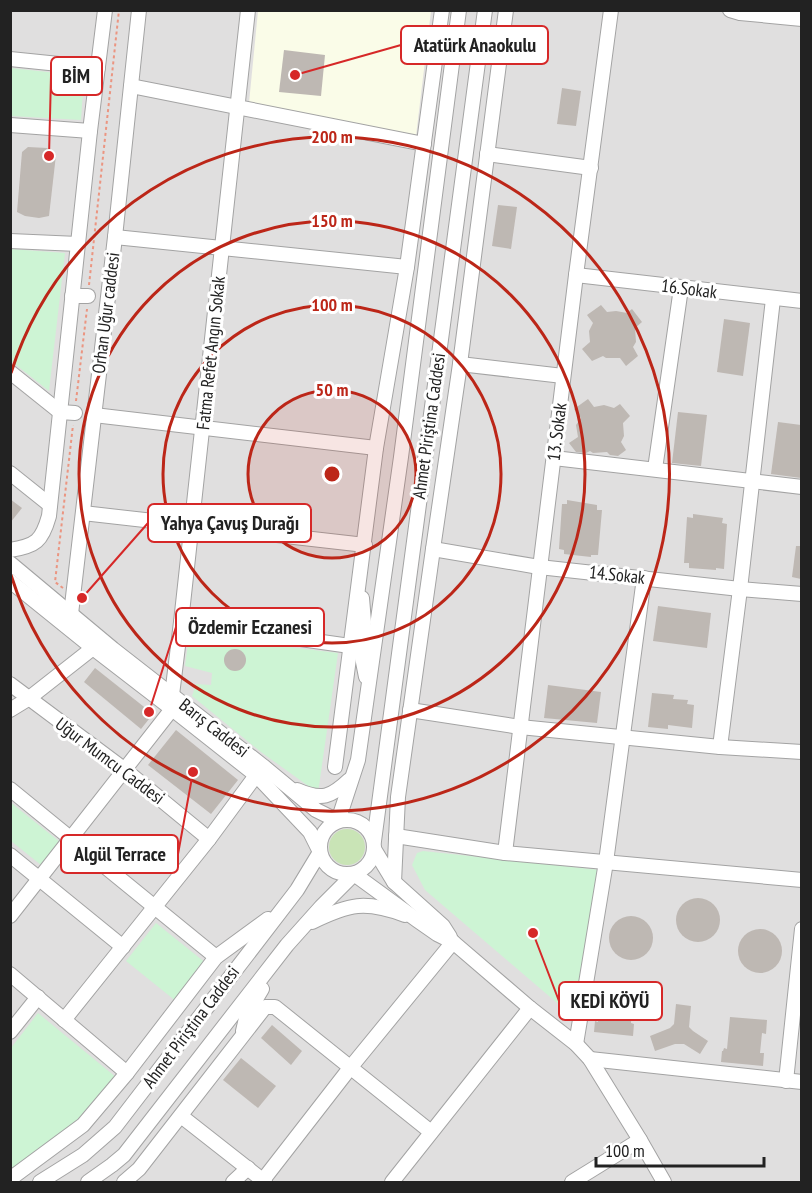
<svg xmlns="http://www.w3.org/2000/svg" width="812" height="1193" font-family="'PT Sans Narrow',sans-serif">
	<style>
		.residential { fill: #e0dfdf }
		.education { fill: #fafce8 }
		.grass { fill: #c9e4b6 }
		.park { fill: #cdf4d4 }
		.building { fill: #beb8b3 }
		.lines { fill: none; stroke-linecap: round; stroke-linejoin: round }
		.minor-casing { stroke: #a3a3a3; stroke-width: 16 }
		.path { stroke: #eb9581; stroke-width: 2; stroke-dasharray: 3 3; stroke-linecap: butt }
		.minor { stroke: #fff; stroke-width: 14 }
		.ring { fill: none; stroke: #bc2618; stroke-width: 3 }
		.labels { text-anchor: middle; stroke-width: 6; stroke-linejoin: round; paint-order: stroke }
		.street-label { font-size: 18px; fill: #222; stroke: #fff }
		.centre { fill: #bc2618; stroke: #fff; stroke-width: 3 }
		.ring-label { font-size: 18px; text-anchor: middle; font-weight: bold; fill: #bc2618; stroke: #fff; stroke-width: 6; stroke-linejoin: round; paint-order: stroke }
		.leader { fill: none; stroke: #d62828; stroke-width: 2 }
		.callout-dot { fill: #d62828; stroke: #fff; stroke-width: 2 }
		.callout { fill: #fff; stroke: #d62828; stroke-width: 2 }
		.callout-label { font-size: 20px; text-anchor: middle; font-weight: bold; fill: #222 }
	</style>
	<rect width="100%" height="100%" fill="#f1efea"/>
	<path class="residential" d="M10,11H801V1182H11Z"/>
	<path class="education" d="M258,11H431L416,136L249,103Z"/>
	<circle class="grass" cx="347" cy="847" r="18"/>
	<g class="park">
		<path d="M11,68L84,76L81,120L11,116Z"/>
		<path d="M11,249L65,253L49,391L11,361Z"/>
		<path d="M189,635L338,653L318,793L261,752L192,696L196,684L211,685L212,673L185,666Z"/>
		<path d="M10,802L60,842L41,865L11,841Z"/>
		<path d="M423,851L600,870L578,1007L573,1012L563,1008L425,890L412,865L417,853Z"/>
		<path d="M156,923L207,964L177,1002L126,961Z"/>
		<path d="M38,1013L117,1078L77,1125L11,1170V1048Z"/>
	</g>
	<g class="building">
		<path d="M284,50L325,55L321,96L279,92Z"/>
		<path d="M562,88L581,91L576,126L557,124Z"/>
		<path d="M28,147L47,148L56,155L49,216L39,218L25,216L17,212L22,152Z"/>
		<path d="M498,205L517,207L511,249L492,246Z"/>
		<path d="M601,305L607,312L616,311L627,313L632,309L642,322L635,328L636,342L633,347L638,356L626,366L620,358H606L603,356L592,361L582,349L590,342L589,331L593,323L587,315Z"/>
		<path d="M724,319L750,323L743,376L717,372Z"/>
		<path d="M588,399L594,407L604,405L614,408L620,404L630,416L623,423L624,436L621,442L626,450L618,456L610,455L607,452L593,453L590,451L586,453L576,452L569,443L578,437L576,425L581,418L574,409Z"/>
		<path d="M678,412L707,415L701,466L672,463Z"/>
		<path d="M778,422L801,425V478L771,474Z"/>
		<path d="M10,499L22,508L10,523Z"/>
		<path d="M567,500L597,505V510H602L598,555H591V557L564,554V550L559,549L562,504H567Z"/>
		<path d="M693,514L723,518L722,523L727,524L724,569L716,568V570L689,568V563H684L687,517L693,518Z"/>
		<path d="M796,546H801V579L792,577Z"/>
		<path d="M658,606L711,613L707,648L653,641Z"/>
		<circle cx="235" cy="660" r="11"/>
		<path d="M95,668L153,714L141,729L84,682Z"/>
		<path d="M548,685L601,692L597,723L544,718Z"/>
		<path d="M652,693L674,695L673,699L688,700L687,704L694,705L692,728L668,725V729L648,727Z"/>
		<path d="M176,730L238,780L211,814L148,765Z"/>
		<circle cx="698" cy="920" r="22"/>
		<circle cx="631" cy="938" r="22"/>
		<circle cx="760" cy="951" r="22"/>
		<path d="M599,987L637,991L636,1005H632L631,1023L634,1024L633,1036L594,1032L595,1021L598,1022L600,1003L597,1002Z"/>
		<path d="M676,1004L691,1006L689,1027L693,1031L708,1041L700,1054L684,1044H675L655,1051L650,1036L670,1028L674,1024Z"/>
		<path d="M730,1017L767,1020L766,1034L762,1033L760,1053H764L763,1066L721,1062L722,1051H723L724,1048L727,1049Z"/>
		<path d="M272,1025L302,1051L291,1065L261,1038Z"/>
		<path d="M241,1058L276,1086L258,1108L223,1080Z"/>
	</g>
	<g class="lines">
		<defs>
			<g id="minor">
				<path d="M730,10L740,13L802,19"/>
				<path d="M10,59L98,68"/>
				<path d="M131,86L424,144"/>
				<path d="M10,125L90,131"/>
				<path d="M487,154L591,168"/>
				<path d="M115,237L407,267"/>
				<path d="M10,241L78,244"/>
				<path d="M576,275L802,301"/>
				<path d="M72,296H88"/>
				<path d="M460,364L563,376"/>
				<path d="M10,372L60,412L75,413"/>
				<path d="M94,415L376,448"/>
				<path d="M554,458L802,487"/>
				<path d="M655,469L681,288"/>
				<path d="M10,473L50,505"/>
				<path d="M83,513L365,545"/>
				<path d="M433,549L539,567L740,589L802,594"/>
				<path d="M10,550C36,546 42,541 49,516L90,131L105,10"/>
				<path d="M10,563L113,649L263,766L316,810L338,821L358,760L401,457L459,10"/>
				<path d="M10,581L93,648L172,709L257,776L310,832L320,852"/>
				<path d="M362,598L364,622L361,652L366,677"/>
				<path d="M71,614L115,237L139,10"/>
				<path d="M181,622L350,646"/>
				<path d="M10,684L125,770L209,839"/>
				<path d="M10,710L28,699L93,648"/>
				<path d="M410,710L520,727L720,747L802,752"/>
				<path d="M720,747L740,589L773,299"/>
				<path d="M335,767L376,448L407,267L442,10"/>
				<path d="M10,789L216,957"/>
				<path d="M297,790C322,801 331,797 349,780"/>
				<circle cx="347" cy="847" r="27"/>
				<path d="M396,836L505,853L802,880"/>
				<path d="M374,841L485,10"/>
				<path d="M374,849L394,882L443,926L450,937"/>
				<path d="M505,853L576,275L611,10"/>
				<path d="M10,855L123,947"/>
				<path d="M354,874L417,920L437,934L453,942L530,1008L576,1044L590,1059L640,1140L664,1182"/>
				<path d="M394,882L398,797L433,549L460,364L506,10"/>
				<path d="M10,916L172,709V695L181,622L248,10"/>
				<path d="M312,922C349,904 365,900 405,915"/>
				<path d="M10,974L127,1073"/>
				<path d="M64,1020L209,839L260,770"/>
				<path d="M243,1031L247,1014L262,989"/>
				<path d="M10,1032L38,997"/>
				<path d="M576,1044L606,862L644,578"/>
				<path d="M590,1059L802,1082"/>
				<path d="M786,1081L802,929"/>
				<path d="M181,1116L265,1182"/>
				<path d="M10,1179L83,1125L127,1073L216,957L268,919"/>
				<path d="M263,1180L350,1068L453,942"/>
				<path d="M40,1182L83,1155L115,1127L297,890L320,852"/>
				<path d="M88,1182L112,1165L124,1155L287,945L321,907L354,874"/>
				<path d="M124,1182L139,1169L265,1007H275L431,1132"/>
				<path d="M233,1182L248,1168"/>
				<path d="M392,1182L530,1008"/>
				<path d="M572,1182L640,1140"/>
			</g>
		</defs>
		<use href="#minor" class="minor-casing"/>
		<g class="path">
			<path d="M89,285L119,10"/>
			<path d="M76,401L87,309"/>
			<path d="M63,588L55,582L73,425"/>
		</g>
		<use href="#minor" class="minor"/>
	</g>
	<circle cx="332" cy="474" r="84" fill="#bc2618" fill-opacity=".12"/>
	<g class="ring">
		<circle cx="332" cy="474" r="84"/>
		<circle cx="332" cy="474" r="169"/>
		<circle cx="332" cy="474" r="253"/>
		<path d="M11 373A337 337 0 1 1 11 575"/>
	</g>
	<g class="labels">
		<g class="street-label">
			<text transform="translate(689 289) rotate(7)" y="6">16.Sokak</text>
			<text transform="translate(106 313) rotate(-83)" y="6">Orhan Uğur caddesi</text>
			<text transform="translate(211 353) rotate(-84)" y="6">Fatma Refet Angın Sokak</text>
			<text transform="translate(429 426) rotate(-82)" y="6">Ahmet Piriştina Caddesi</text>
			<text transform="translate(557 432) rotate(-83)" y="6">13. Sokak</text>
			<text transform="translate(617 575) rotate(6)" y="6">14.Sokak</text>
			<text transform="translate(214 728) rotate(38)" y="6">Barış Caddesi</text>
			<text transform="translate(110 761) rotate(37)" y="6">Uğur Mumcu Caddesi</text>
			<text transform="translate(191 1027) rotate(-53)" y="6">Ahmet Piriştina Caddesi</text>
		</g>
	</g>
	<circle cx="332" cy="474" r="9" class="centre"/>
	<g class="ring-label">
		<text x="332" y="143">200 m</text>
		<text x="332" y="227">150 m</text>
		<text x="332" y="311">100 m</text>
		<text x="332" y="396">50 m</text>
	</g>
	<path class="leader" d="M295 75L401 45M49 156L51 76M82 598L148 523M149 712L176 627M193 772L178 854M533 933L559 1001"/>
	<g class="callout-dot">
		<circle cx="295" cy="75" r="6"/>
		<circle cx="49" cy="156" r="6"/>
		<circle cx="82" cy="598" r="6"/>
		<circle cx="149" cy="712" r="6"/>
		<circle cx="193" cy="772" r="6"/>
		<circle cx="533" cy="933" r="6"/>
	</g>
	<g class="callout">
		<rect x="401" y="26" width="147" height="38" rx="6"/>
		<rect x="51" y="57" width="51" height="38" rx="6"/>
		<rect x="148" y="504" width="163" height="38" rx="6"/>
		<rect x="176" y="608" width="148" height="38" rx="6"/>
		<rect x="61" y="835" width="117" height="38" rx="6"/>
		<rect x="559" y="982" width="103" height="38" rx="6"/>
	</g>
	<g class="callout-label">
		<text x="475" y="52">Atatürk Anaokulu</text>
		<text x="76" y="83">BİM</text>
		<text x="230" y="530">Yahya Çavuş Durağı</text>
		<text x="250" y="634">Özdemir Eczanesi</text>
		<text x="120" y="861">Algül Terrace</text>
		<text x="610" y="1008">KEDİ KÖYÜ</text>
	</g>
	<rect width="812" height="1193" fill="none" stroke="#222222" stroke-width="24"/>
	<path d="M596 1157v9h168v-9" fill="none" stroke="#222222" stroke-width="3"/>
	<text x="605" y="1157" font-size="18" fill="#222222" stroke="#ffffff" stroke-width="4.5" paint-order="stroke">100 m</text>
</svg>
